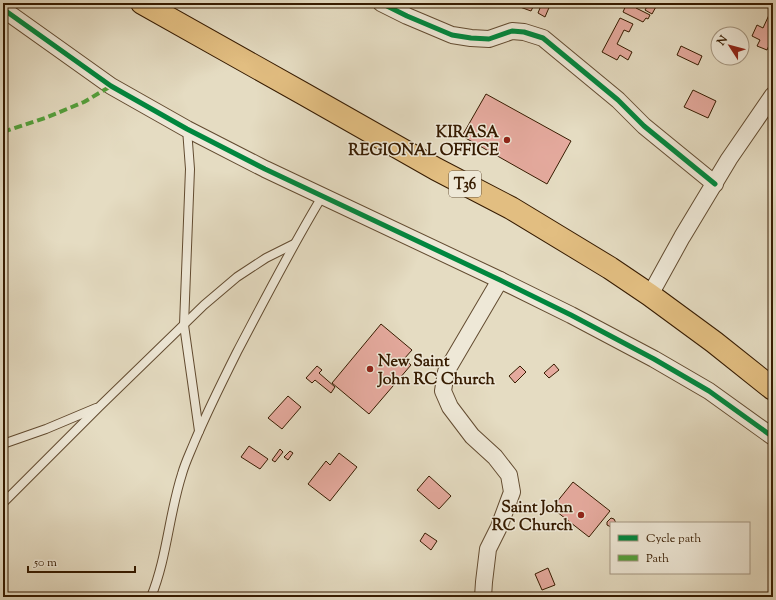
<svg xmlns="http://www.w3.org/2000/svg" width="776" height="600" font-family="'Sorts Mill Goudy',serif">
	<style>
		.building { fill: #e5aa9e; stroke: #361b00 }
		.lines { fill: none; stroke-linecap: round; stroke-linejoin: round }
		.service-casing { stroke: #624b30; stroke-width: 10 }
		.minor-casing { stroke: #624b30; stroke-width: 18 }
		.trunk-casing { stroke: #361b00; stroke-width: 24 }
		.service { stroke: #eee8d7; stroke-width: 8 }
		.minor { stroke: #eee8d7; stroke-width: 16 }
		.trunk { stroke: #e2be81; stroke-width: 22 }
		.quiet { stroke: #53a13c; stroke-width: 4; stroke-dasharray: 8 4; stroke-linecap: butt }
		.cycleway-casing { stroke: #eee8d7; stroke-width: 8 }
		.cycleway { stroke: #00873e; stroke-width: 5 }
		.poi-dot { fill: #8f2418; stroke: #eee8d7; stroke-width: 1.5 }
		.labels { text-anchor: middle; stroke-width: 3; stroke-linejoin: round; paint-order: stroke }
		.shield { fill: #eee8d7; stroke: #6d5840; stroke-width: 1 }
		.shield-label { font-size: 15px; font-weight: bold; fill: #361b00 }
		.poi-label { font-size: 16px; font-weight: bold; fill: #361b00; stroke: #eee8d7; text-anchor: end }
	</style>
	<rect width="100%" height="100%" fill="#e5dcc2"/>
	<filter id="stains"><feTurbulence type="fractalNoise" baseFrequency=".005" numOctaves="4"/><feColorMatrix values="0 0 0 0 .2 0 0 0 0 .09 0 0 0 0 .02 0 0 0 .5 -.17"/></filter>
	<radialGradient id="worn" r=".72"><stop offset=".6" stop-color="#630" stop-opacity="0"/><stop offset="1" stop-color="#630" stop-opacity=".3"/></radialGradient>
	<g class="building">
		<path d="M522,3H535L531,11L520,7Z"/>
		<path d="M542,3H551L545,17L538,13Z"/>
		<path d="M627,3H639L636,8L650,15L648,19L646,18L643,22L623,12Z"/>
		<path d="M649,3H658L652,14L645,10Z"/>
		<path d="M769,15L773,17V45L770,43L767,50L757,46L760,40L752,36L757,25L763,28Z"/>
		<path d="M620,18L633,24L629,32L624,30L617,44L632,52L628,60L620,55L617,60L602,52Z"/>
		<path d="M681,46L702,56L698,65L677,55Z"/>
		<path d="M693,90L716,101L708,118L684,107Z"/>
		<path d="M486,94L571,141L547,184L462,136Z"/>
		<path d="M381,324L412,350L404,359L411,365L369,414L332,383Z"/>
		<path d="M554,364L559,370L549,378L544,373Z"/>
		<path d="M317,366L322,370L319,373L335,387L331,393L315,380L312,383L306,378Z"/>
		<path d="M520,366L526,372L515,383L509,376Z"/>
		<path d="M288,396L301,407L282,429L268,418Z"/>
		<path d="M249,446L268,459L260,469L241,457Z"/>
		<path d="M280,449L283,452L275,462L272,460Z"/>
		<path d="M290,451L293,453L288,460L284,457Z"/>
		<path d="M339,453L357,467L330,501L308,484L326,461L330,465Z"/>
		<path d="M429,476L451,496L439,509L417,490Z"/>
		<path d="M573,482L610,511L589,537L552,508Z"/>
		<path d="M611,518L614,519L616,523H611V527L607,525V522Z"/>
		<path d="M425,533L437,541L431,550L420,541Z"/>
		<path d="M548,568L555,585L542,590L535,574Z"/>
	</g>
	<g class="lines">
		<defs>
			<g id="service">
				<path d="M187,129L190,169L184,325L199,431"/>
				<path d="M3,444L46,429L96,408"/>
				<path d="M3,503L99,407L204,305L237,277L266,258L294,244"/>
				<path d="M151,597C167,558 169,514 182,474C185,463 190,453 194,443C207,412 222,382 237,352C265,299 292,246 323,195"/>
			</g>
			<g id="minor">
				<path d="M381,3L407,16L452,35L471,38L489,39L512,31L524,32L543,38L618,100L644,126L715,184"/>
				<path d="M3,9L111,86L187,129L265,169L500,280L571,315L654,359L709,391L773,437"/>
				<path d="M650,295L682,237L729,159L773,95"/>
				<path d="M483,597L484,582L488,549L499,527L512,492L509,475L495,457L472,436L450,407L443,391L446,372L500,280"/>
			</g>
			<path id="trunk" d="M142,3L304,94L436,169L511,208L610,268L650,295L714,342L773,389"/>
		</defs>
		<use href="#service" class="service-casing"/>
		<use href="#minor" class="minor-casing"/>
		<use href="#trunk" class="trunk-casing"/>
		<use href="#service" class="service"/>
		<use href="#minor" class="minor"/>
		<use href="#trunk" class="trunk"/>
		<path class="quiet" d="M3,132L45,118L84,102L111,86"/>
		<defs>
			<g id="cycleway">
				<path d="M381,3L407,16L452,35L471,38L489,39L512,31L524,32L543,38L618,100L644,126L715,184"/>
				<path d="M3,9L111,86L187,129L265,169L500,280L571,315L654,359L709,391L773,437"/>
			</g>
		</defs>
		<use href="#cycleway" class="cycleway-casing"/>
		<use href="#cycleway" class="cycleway"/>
	</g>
	<g class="poi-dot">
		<circle cx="507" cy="140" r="4"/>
		<circle cx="370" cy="369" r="4"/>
		<circle cx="581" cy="515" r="4"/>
	</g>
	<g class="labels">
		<rect class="shield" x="449" y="171" width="32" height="26" rx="3"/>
		<g class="shield-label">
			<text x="465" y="189">T36</text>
		</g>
		<g class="poi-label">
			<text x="499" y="137">KIRASA<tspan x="499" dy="18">REGIONAL OFFICE</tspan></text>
			<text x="378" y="366" text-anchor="start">New Saint<tspan x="378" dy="18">John RC Church</tspan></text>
			<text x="573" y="512">Saint John<tspan x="573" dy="18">RC Church</tspan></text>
		</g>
	</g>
	<rect width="776" height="600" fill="none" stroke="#e5dcc2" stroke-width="16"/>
	<rect x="4" y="4" width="768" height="592" fill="none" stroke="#361b00" stroke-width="2"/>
	<rect x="8" y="8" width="760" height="584" fill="none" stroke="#361b00"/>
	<rect x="610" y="522" width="140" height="52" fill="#eee8d7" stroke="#a49681"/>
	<rect x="618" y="535" width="20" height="6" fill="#00873e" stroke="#a49681"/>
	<text x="646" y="542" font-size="12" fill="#361b00">Cycle path</text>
	<rect x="618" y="555" width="20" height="6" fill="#53a13c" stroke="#a49681"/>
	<text x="646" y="562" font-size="12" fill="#361b00">Path</text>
	<g transform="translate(730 46) rotate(306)"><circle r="19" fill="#eee8d7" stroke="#a49681"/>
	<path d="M0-3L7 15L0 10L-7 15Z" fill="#8f2418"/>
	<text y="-6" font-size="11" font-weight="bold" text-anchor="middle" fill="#361b00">N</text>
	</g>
	<path d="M28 566v6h107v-6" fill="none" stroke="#361b00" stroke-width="2"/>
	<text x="34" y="566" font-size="12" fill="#361b00" stroke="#eee8d7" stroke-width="3" paint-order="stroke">50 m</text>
	<rect width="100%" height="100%" filter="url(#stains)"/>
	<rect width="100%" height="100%" fill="url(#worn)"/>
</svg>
